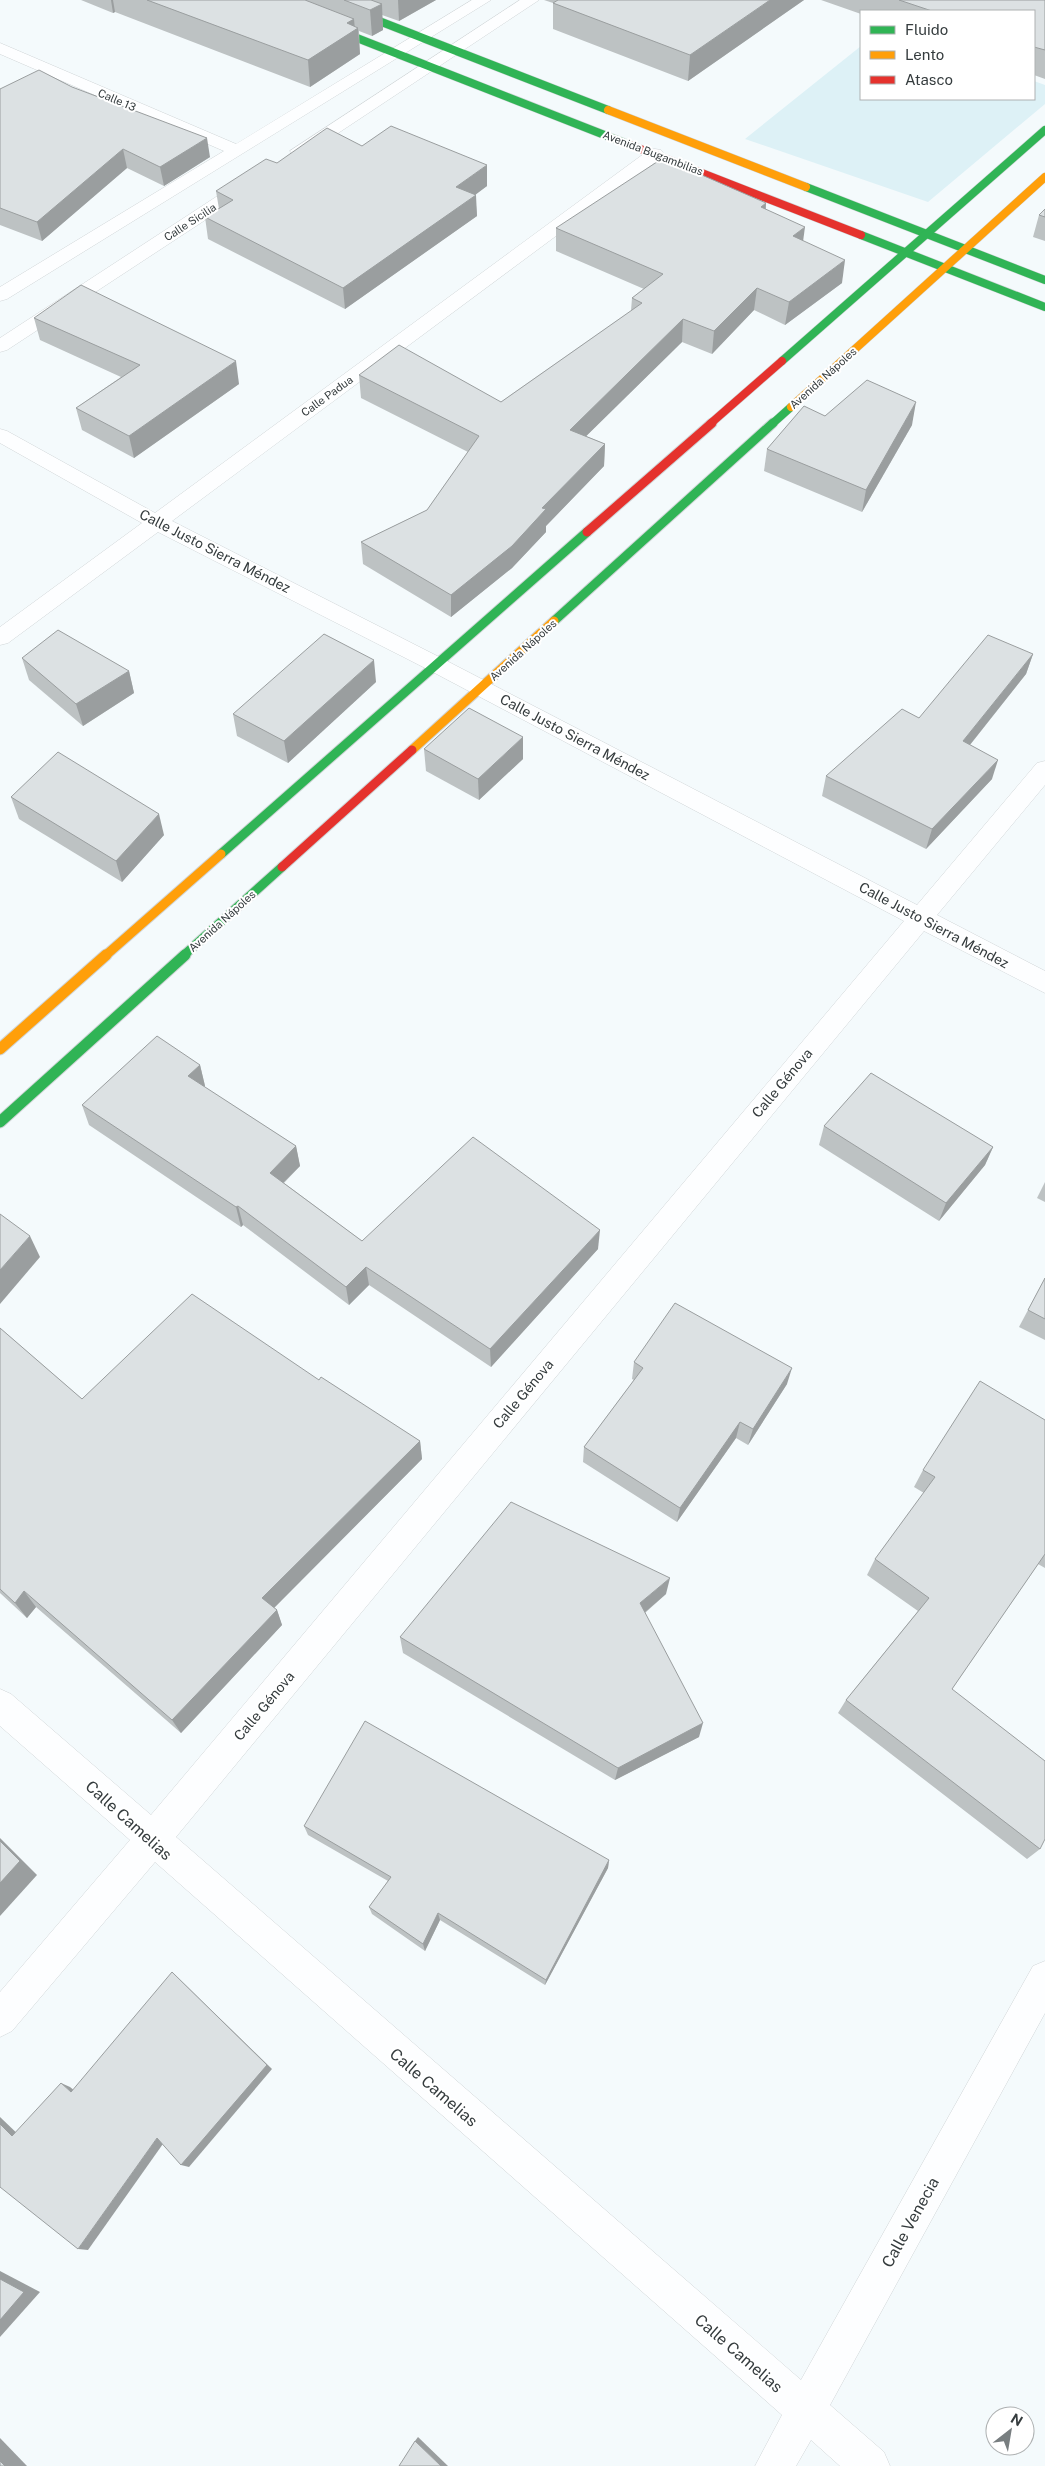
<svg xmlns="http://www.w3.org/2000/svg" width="1045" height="2466" font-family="'Public Sans',sans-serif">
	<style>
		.green { fill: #ddf1f6 }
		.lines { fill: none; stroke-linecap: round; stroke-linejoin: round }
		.street-casing { stroke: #d0d5d7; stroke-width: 1 }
		.fast-far2-casing { stroke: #d0d5d7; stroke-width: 9 }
		.fast-far1-casing { stroke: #d0d5d7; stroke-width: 11 }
		.fast-casing { stroke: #d0d5d7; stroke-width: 13 }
		.slow-far2-casing { stroke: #d0d5d7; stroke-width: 9 }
		.slow-far1-casing { stroke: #d0d5d7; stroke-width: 11 }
		.slow-casing { stroke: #d0d5d7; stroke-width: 13 }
		.jam-far1-casing { stroke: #d0d5d7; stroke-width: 9 }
		.jam-casing { stroke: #d0d5d7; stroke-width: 11 }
		.street { fill: #fdfeff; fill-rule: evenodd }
		.fast-far2 { stroke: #30b455; stroke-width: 8 }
		.fast-far1 { stroke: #30b455; stroke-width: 9 }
		.fast { stroke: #30b455; stroke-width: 11 }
		.slow-far2 { stroke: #ff9f0a; stroke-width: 8 }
		.slow-far1 { stroke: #ff9f0a; stroke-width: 9 }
		.slow { stroke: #ff9f0a; stroke-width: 11 }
		.jam-far1 { stroke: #e5322d; stroke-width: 8 }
		.jam { stroke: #e5322d; stroke-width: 9 }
		.wall { fill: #bdc2c3 }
		.shaded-wall { fill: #9a9e9f }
		.building { fill: #dce1e3; stroke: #9a9e9f }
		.labels { text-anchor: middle; stroke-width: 4; stroke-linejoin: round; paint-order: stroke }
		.far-street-label { font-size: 11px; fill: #353c3e; stroke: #fff }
		.street-label { font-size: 14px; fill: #353c3e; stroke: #fff }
		.near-street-label { font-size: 16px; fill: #353c3e; stroke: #fff }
	</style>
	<rect width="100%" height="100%" fill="#f4fafc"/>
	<path class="green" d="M861,46V99H1034V81L1045,85V104L928,202L745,139Z"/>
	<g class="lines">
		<defs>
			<g id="street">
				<path d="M472,0H491L7,299L0,301V287L224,151L0,54V43L236,144Z"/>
				<path d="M520,0H539L305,155H293L290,151Z"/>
				<path d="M655,149L661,150L664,154L661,158L172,521L445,660L917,905L1037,763L1045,761V785L937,915L1045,971V993L924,931L176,1837L801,2380L1033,1966L1045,1961V2013L830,2405L884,2452L890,2466H840L811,2440L796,2466H755L782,2415L155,1862L12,2031L0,2037V1992L130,1840L0,1726V1689L11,1694L151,1815L904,921L429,670L158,532L8,643L0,645V627L142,523L0,443V429L7,431L155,513L649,150Z"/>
				<path d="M248,179L254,180L257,184L254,188L7,350L0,352V338L242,180Z"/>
			</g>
			<g id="fast-far2">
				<path d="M260,0L630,145"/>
				<path d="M325,0L608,110"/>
				<path d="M806,187L1045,280"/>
				<path d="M861,235L1045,307"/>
				<path d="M782,361L1045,130"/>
				<path d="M772,424L791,407"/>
			</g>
			<g id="fast-far1">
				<path d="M554,621L773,423"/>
				<path d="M221,854L587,532"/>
				<path d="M183,956L282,867"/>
			</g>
			<path id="fast" d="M0,1122L185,955"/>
			<g id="slow-far2">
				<path d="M608,110L806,187"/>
				<path d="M791,407L1045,177"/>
			</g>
			<g id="slow-far1">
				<path d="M412,750L554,621"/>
				<path d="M105,956L221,854"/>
			</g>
			<path id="slow" d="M0,1049L106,955"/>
			<g id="jam-far1">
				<path d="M630,145L861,235"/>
				<path d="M710,424L782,361"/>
			</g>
			<g id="jam">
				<path d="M587,532L712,423"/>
				<path d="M282,867L412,750"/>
			</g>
		</defs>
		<use href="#street" class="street-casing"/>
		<use href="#fast-far2" class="fast-far2-casing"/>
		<use href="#fast-far1" class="fast-far1-casing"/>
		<use href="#fast" class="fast-casing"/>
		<use href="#slow-far2" class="slow-far2-casing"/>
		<use href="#slow-far1" class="slow-far1-casing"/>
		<use href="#slow" class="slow-casing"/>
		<use href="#jam-far1" class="jam-far1-casing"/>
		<use href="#jam" class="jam-casing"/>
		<use href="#street" class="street"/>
		<use href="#fast-far2" class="fast-far2"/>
		<use href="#fast-far1" class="fast-far1"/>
		<use href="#fast" class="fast"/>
		<use href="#slow-far2" class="slow-far2"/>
		<use href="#slow-far1" class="slow-far1"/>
		<use href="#slow" class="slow"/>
		<use href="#jam-far1" class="jam-far1"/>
		<use href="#jam" class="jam"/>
	</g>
	<g class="wall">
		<path d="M81,0H436L399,21L382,15L383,30L372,36L359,31L360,54L310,87L115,12L113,13Z"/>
		<path d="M544,0H804L688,81L553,29V3Z"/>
		<path d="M821,0H1045V79L1034,75V11H861V14Z"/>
		<path d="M0,89L210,157L164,186L127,168L42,241L0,225Z"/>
		<path d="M362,146L487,186L475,194L477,216L345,309L208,239L205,217L219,209L216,191Z"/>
		<path d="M766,203V209L803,241L842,283L785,325L754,310L712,354L682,342L586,436L605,444L604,466L546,526V532L512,568L451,617L363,564L361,542L427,510L468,452L361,398L359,375L501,402L631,311L632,298L644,289L556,251V228Z"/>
		<path d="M1045,209V241L1033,237L1039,215Z"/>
		<path d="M34,318L239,384L134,458L82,430L76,408L121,377L40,340Z"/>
		<path d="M912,425L862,512L764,471L767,449Z"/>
		<path d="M1033,654L1026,674L970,745L992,779L926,849L822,796L826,776L919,718Z"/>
		<path d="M22,658L129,671L134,693L83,726L29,680Z"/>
		<path d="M376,682L288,763L237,736L233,714Z"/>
		<path d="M424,749L523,759L479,800L426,771Z"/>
		<path d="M11,797L164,835L122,882L19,819Z"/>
		<path d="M200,1065L205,1086L204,1087L296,1146L300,1166L284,1183L362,1241L598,1249L491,1367L369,1285L349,1305L243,1225L241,1227L89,1125L82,1105Z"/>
		<path d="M824,1126L993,1147L985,1165L939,1221L819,1145Z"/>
		<path d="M1045,1182V1202L1037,1198Z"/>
		<path d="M1045,1278V1340L1019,1327Z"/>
		<path d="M0,1328L82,1399L319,1380L420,1441L422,1459L274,1608L277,1610L282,1625L181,1733L36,1607L27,1618L0,1593Z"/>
		<path d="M634,1362L787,1384L748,1445L736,1438L677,1522L583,1462L584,1447L634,1380L632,1379Z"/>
		<path d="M1045,1420V1568L1038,1564L952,1689L1040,1849L1027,1859L838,1713L846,1700L918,1611L867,1575L875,1559L924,1493L914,1487L923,1470Z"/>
		<path d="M666,1594L645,1613L699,1737L615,1780L403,1653L400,1637Z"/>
		<path d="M304,1826L609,1860L608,1868L545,1985L440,1920L425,1951L372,1914L369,1907L388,1881L308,1835Z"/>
	</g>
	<g class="shaded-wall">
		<path d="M111,0H113L115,12L113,13Z"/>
		<path d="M398,0H436L399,21Z"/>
		<path d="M770,0H804L688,81L690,55Z"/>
		<path d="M382,4L383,30L372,36L370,10Z"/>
		<path d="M354,19L355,30L358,28L360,54L310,87L308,60L347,23Z"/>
		<path d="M207,138L210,157L164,186L160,167Z"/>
		<path d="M123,149L127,168L42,241L37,222Z"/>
		<path d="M487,165V186L458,208L476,195L477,216L345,309L343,288L456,187Z"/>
		<path d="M766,203L764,225L761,207Z"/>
		<path d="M805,227L802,249L793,236Z"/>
		<path d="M845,260L842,283L785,325L789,302Z"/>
		<path d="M757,288L754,310L712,354L714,331Z"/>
		<path d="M683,319L682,342L569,453L570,430Z"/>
		<path d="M236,361L239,384L134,458L129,436Z"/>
		<path d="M916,402L912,425L862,512L866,490Z"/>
		<path d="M605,444L604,466L546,526V532L512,568L451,617V595L542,508Z"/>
		<path d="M1033,654L1026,674L957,761L963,741Z"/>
		<path d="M374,660L376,682L288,763L284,741Z"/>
		<path d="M129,671L134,693L83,726L76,704Z"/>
		<path d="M523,737V759L479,800L478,779Z"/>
		<path d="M998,760L992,779L926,849L932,829Z"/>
		<path d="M159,814L164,835L122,882L116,861Z"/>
		<path d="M200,1065L205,1086L194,1097L188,1076Z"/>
		<path d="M296,1146L300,1166L274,1192L270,1173Z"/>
		<path d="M993,1147L985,1165L939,1221L946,1203Z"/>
		<path d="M238,1206L243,1225L241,1227L236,1207Z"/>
		<path d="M600,1230L598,1249L491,1367L490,1349Z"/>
		<path d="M30,1236L40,1257L0,1304V1270Z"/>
		<path d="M366,1267L369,1285L349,1305L346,1287Z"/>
		<path d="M792,1368L787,1384L748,1445L753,1429Z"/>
		<path d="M740,1422L736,1438L677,1522L680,1508Z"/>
		<path d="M420,1441L422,1459L268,1614L262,1598Z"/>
		<path d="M670,1578L666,1594L637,1619L640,1603Z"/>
		<path d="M24,1591L36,1607L27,1618L15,1603Z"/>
		<path d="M277,1610L282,1625L181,1733L172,1720Z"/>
		<path d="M703,1723L699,1737L615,1780L618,1768Z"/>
		<path d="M0,1838L37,1875L0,1916Z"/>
		<path d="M609,1860L608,1868L545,1985L546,1980Z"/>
		<path d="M438,1913L440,1920L425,1951L423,1944Z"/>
		<path d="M172,1972L272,2069L189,2167L181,2165Z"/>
		<path d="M61,2083L70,2087L80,2095L71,2092Z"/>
		<path d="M0,2117L23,2139L12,2136L0,2124Z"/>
		<path d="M157,2138L165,2141L88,2250L78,2249Z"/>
		<path d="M0,2271L40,2292L0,2337Z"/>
		<path d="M418,2437L448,2466H441L415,2441Z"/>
		<path d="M0,2438L27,2466H5L0,2461Z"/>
	</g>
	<g class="building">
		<path d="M147,0H305L354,19L347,23L358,28L308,60Z"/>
		<path d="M344,0H371L382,4L370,10Z"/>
		<path d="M558,0H770L690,55L553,3Z"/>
		<path d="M899,0H1045V50L1034,47V11H932Z"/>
		<path d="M39,70L72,87L207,138L160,167L123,149L37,222L0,208V89Z"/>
		<path d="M391,126L487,165L456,187L476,195L343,288L205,217L233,200L216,191L266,159L277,163L327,128L362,146Z"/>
		<path d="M663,158L766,203L761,207L805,227L793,236L845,260L789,302L757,288L714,331L683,319L570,430L605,444L542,508L546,509L512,546L451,595L361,542L427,510L479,436L359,375L399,345L501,402L642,303L632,298L663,274L556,228Z"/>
		<path d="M1045,209V217L1039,215Z"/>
		<path d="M81,285L236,361L129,436L76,408L140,365L34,318Z"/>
		<path d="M867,380L916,402L866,490L767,449L804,406L825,416Z"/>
		<path d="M58,630L129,671L76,704L22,658Z"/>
		<path d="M324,634L374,660L284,741L233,714Z"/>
		<path d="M988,635L1033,654L963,741L998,760L932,829L826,776L902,709L919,718Z"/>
		<path d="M469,708L523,737L478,779L424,749Z"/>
		<path d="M58,752L159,814L116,861L11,797Z"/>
		<path d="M157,1036L200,1065L188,1076L296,1146L270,1173L362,1241L473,1137L600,1230L490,1349L366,1267L346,1287L238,1206L236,1207L82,1105Z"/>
		<path d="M871,1073L993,1147L946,1203L824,1126Z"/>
		<path d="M0,1214L30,1236L0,1270Z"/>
		<path d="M1045,1278V1319L1028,1310Z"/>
		<path d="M192,1294L319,1380L321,1377L420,1441L262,1598L277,1610L172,1720L24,1591L15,1603L0,1589V1328L82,1399Z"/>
		<path d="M675,1303L792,1368L753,1429L740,1422L680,1508L584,1447L643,1368L634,1362Z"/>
		<path d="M980,1381L1045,1420V1554L952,1689L1045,1761V1839L1040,1849L846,1700L929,1598L875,1559L935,1477L923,1470Z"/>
		<path d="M511,1502L670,1578L640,1603L703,1723L618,1768L400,1637Z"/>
		<path d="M365,1721L609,1860L546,1980L438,1913L423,1944L369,1907L391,1877L304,1826Z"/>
		<path d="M0,1841L20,1861L0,1883Z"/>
		<path d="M172,1972L267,2065L181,2165L157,2138L78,2249L0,2187V2124L12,2136L61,2083L71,2092Z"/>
		<path d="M0,2279L24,2292L0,2320Z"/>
		<path d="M415,2441L441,2466H399Z"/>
		<path d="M0,2461L5,2466H0Z"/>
	</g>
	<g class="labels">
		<g class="far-street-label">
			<text transform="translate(117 100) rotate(23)" y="4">Calle 13</text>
			<text transform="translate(653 153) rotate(21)" y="4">Avenida Bugambilias</text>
			<text transform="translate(190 222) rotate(-33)" y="4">Calle Sicilia</text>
			<text transform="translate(823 378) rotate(-42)" y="4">Avenida Nápoles</text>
			<text transform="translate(327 396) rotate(-36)" y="4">Calle Padua</text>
			<text transform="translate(523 650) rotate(-42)" y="4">Avenida Nápoles</text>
			<text transform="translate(222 921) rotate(-42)" y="4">Avenida Nápoles</text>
		</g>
		<g class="street-label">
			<text transform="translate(215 551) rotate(27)" y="5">Calle Justo Sierra Méndez</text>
			<text transform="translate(575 737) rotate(28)" y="5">Calle Justo Sierra Méndez</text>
			<text transform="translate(934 925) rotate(28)" y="5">Calle Justo Sierra Méndez</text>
			<text transform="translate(782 1083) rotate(-50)" y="5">Calle Génova</text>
			<text transform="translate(523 1394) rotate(-50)" y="5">Calle Génova</text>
			<text transform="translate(264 1706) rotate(-50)" y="5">Calle Génova</text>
		</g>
		<g class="near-street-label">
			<text transform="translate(129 1820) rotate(42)" y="6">Calle Camelias</text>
			<text transform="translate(434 2087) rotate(41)" y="6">Calle Camelias</text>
			<text transform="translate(910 2222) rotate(-61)" y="6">Calle Venecia</text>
			<text transform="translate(739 2353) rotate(41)" y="6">Calle Camelias</text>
		</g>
	</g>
	<rect x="860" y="10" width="175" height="90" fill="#ffffff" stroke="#aeb1b2"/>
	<rect x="870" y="26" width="25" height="8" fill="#30b455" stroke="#aeb1b2"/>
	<text x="905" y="35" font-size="15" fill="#353c3e">Fluido</text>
	<rect x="870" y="51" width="25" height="8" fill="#ff9f0a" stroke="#aeb1b2"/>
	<text x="905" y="60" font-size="15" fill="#353c3e">Lento</text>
	<rect x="870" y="76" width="25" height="8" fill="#e5322d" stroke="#aeb1b2"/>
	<text x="905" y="85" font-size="15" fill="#353c3e">Atasco</text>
	<g transform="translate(1010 2431) rotate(31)"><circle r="24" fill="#ffffff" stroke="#aeb1b2"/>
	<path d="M0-4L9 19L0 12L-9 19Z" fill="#787e80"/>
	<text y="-8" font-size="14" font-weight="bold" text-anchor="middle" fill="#353c3e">N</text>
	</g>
</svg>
